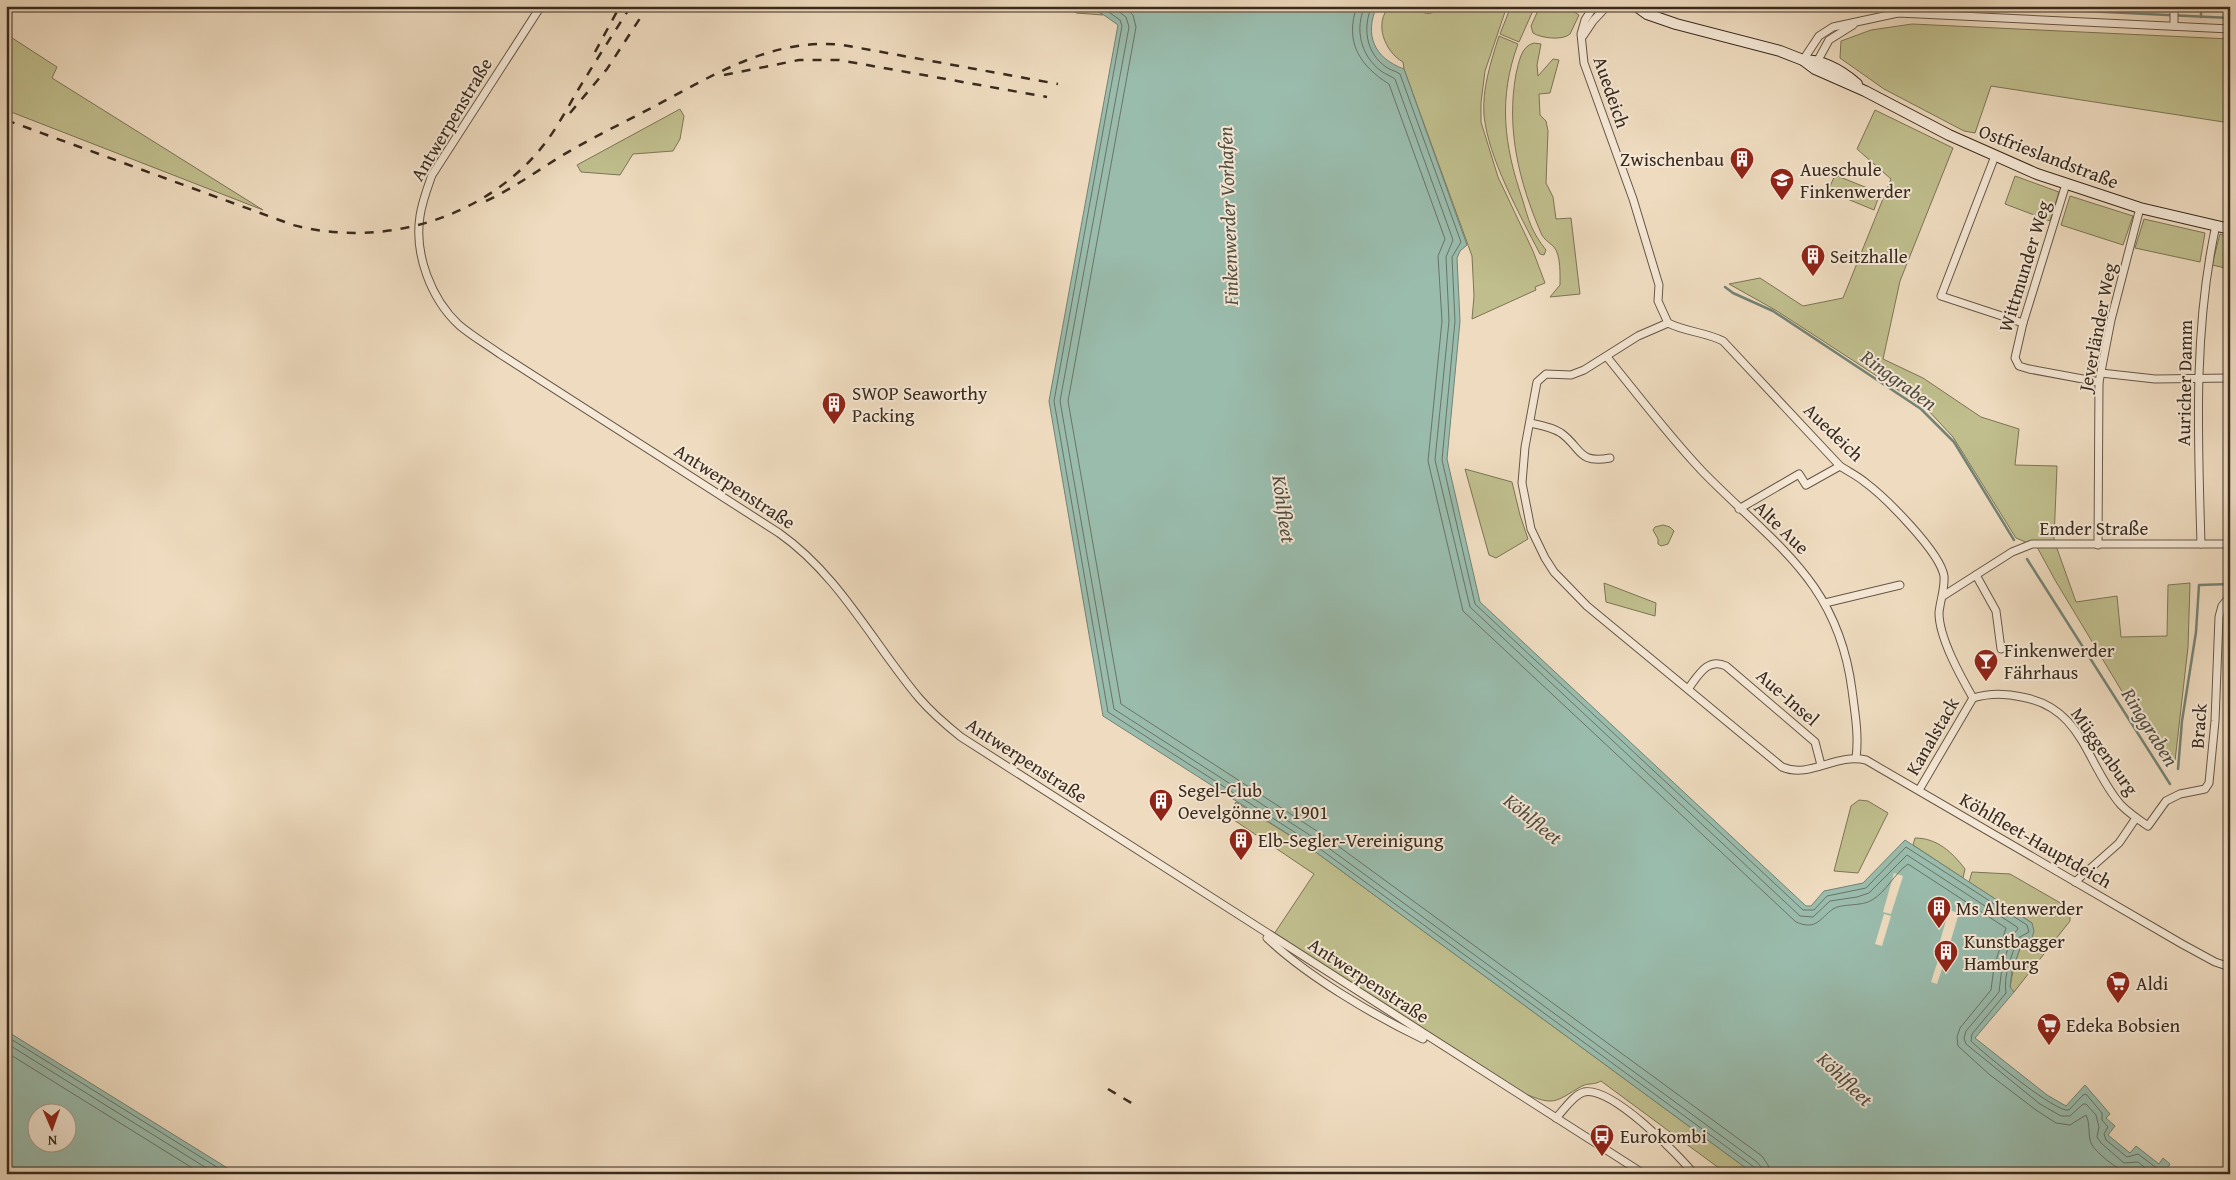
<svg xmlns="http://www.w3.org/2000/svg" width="2236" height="1180" font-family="'Gentium Book Plus',serif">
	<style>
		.green { fill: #c0be8d; stroke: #7c7456 }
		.water { fill: #9abcad; stroke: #738274; fill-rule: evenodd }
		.pier { fill: #efdcc0 }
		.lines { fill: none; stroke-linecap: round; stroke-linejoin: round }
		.shore { stroke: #6a7366; stroke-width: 1 }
		.stream { stroke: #738274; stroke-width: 2.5 }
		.street-casing { stroke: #665646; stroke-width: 9 }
		.secondary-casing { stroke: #392a1e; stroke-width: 12 }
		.street { stroke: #f5e8d6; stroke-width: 7 }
		.secondary { stroke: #f5e8d6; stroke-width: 10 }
		.rail { stroke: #392a1e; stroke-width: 2.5; stroke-dasharray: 9 9; stroke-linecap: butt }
		.labels { text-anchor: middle; stroke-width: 4; stroke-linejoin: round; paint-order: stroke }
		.street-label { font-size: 19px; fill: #392a1e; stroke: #f5e8d6 }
		.poi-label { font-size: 19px; fill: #392a1e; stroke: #f5e8d6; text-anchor: start }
		.water-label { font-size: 20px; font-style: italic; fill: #514e42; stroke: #f5e8d6 }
	</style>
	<rect width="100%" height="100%" fill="#efdcc0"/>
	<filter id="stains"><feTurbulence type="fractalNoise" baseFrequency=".004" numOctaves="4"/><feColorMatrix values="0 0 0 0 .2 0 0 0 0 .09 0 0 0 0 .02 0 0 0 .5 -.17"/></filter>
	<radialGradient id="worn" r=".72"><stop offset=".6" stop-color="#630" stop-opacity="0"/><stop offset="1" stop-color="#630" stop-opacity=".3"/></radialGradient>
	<g class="green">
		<path d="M1074,6H1091L1103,15L1076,13Z"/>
		<path d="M1390,6H1417C1423,16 1433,16 1439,6H1507L1485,71L1481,103V122L1498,177L1533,251L1545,283L1535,287L1536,290L1472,319L1474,296L1472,256L1404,69L1403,62C1385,52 1373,23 1390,6Z"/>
		<path d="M1511,6H1535L1519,42L1500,34Z"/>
		<path d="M1540,6H1564L1579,15L1570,34C1562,41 1541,38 1533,33L1531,26Z"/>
		<path d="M1912,24L2230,39V123L1991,86L1975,133L1964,131L1884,89L1840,58L1841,41L1871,30Z"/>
		<path d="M6,34L57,67L52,78L263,210L6,110Z"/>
		<path d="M1499,36L1518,44C1498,98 1504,145 1522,198C1529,221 1531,231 1546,250L1544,255L1540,254C1520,215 1488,158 1484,115C1482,89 1491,61 1499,36Z"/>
		<path d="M1534,43L1541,44L1537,65L1538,76L1553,59L1559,60L1550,93L1539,94L1540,115L1546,121L1548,131L1546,183L1553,197L1556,219L1571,218L1580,294L1550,297L1560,285C1560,275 1561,255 1554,247C1549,242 1544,240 1541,233C1519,182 1506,129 1516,74C1519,62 1521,46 1534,43Z"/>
		<path d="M680,109L684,116L680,139L673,151L633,154L620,175L581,172L577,165Z"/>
		<path d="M1875,110L1953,148L1900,281L1883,359L1923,378L1981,417L2019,429L2015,465L2057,466L2054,540L2076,602L2117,596L2121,637L2167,636L2168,585L2190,583L2188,647L2175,761L2168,768L2055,580L2037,547L2016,538L1953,437L1926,408L1777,311L1729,284L1760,278L1803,306L1843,298L1891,179L1857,149Z"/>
		<path d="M1835,175L1880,193L1874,210L1828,191Z"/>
		<path d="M2015,176L2059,192L2050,221L2005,204Z"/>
		<path d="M2070,196L2133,216L2123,245L2061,225Z"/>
		<path d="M2144,219L2205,233L2200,262L2135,248Z"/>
		<path d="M2220,234L2230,238V269L2212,265Z"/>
		<path d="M1465,469L1512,482L1520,515L1528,539L1496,558L1489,555Z"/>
		<path d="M1663,525L1670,527L1674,531L1668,544L1661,546L1658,544V539L1653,530L1655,527Z"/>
		<path d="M1604,583L1656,603L1655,616L1606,602Z"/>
		<path d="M1859,800L1868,801L1888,813L1858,873L1834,871L1851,806Z"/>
		<path d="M1236,802L1313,850L1754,1174H1727L1601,1081C1594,1085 1588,1083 1582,1086C1553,1103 1555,1106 1523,1093L1274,934L1314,874L1228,816Z"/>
		<path d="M1915,838C1937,838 1952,852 1965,869L1963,878L1913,845Z"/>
		<path d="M1972,872L2010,874L2064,905L2070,915V921L2014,992L2010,988C2013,964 2021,943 2032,923L1969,882Z"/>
	</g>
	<g class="water">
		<path d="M1091,6H1377C1364,35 1374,58 1404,69L1467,245L1460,251L1457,258L1460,321L1447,459L1480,602L1806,906H1811L1824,891L1863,883L1905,840L2032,923L2034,931L2032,938L2023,940L2012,971L2010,987L2014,992L1975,1038L2047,1095L2066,1106L2085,1085L2110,1114L2106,1118L2115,1126L2108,1135L2130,1153L2136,1146L2159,1164L2163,1158L2170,1164L2164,1174H1754L1313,850L1103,716L1049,401L1118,25Z"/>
		<path d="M6,1030L13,1035L237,1174H6ZM68,1112V1142H38V1112Z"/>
	</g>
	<g class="pier">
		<path d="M1894,873L1903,876L1891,914L1883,912Z"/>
		<path d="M1949,910L1959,913L1948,950L1938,948Z"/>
		<path d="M1884,914L1891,916L1882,946L1875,944Z"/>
		<path d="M1941,951L1947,954L1937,984L1931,982Z"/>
	</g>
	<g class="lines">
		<g class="shore">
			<path d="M1100,6L1120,20L1122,26L1054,401L1108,712L1316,846L1754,1167L1756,1174"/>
			<path d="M1111,6L1126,17L1129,27L1060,401L1114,709L1319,841L1757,1162L1762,1168L1763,1174"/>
			<path d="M1124,6L1133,15L1136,27L1068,401L1121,704L1323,835L1762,1156L1768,1165L1770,1174"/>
			<path d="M1357,6C1344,42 1360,66 1389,84L1445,239L1438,256L1442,321L1428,461L1463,611L1796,922C1817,931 1820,918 1833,909C1842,903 1861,907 1872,900C1886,892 1894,874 1908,864L2006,928L1994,967L1991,990L1960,1028L1957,1037L1958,1046L1990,1075L2036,1110L2056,1123L2070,1125L2086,1115C2091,1125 2087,1136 2092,1145C2097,1153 2113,1166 2122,1170C2129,1173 2135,1169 2140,1174"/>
			<path d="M1365,6C1354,29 1361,56 1381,71C1385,74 1391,76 1395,79L1453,240L1446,257L1449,321L1435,460L1470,607L1800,916L1813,917L1830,901L1857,897L1869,893L1907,855L2017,927L2018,929L2012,936L2002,967L1999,992L1966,1031L1964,1038L1966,1044L2040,1104L2061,1116H2070L2083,1104H2086L2096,1115L2099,1127L2097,1137L2101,1143L2124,1163L2138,1162L2153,1174"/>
			<path d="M1372,6C1362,27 1366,53 1386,67C1390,70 1396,71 1400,74L1461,242L1452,257L1455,321L1442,460L1475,604L1803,910H1814L1827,896L1866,888L1906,847L2027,925L2029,932L2018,938C2012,955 2003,975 2006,993L1972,1034L1971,1041C1983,1053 2057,1114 2069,1110L2083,1095L2086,1094L2102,1113V1120L2108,1127L2104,1134L2106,1140L2127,1157L2138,1154L2158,1169L2159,1174"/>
			<path d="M6,1036L228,1174"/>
			<path d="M6,1043L216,1174"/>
			<path d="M6,1052L202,1174"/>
		</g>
		<g class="stream">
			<path d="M1977,6L2230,18"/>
			<path d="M2201,17V6"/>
			<path d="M1725,287L1733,293L1773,311L1921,409L1954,442L2014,540"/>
			<path d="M2027,559L2170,784"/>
			<path d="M2178,769L2182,721L2196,632L2199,585L2230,584"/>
		</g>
		<defs>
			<g id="street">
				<path d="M541,6L432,175C427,189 422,202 420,216C414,254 431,299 459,325C472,336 486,344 500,354L779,533C840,576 872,642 919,698C932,713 946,725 961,737L1644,1174"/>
				<path d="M1594,6L1585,20L1581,34L1584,63L1633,199L1659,285L1658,301L1668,323C1686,332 1705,332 1723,341L1840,466C1849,472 1858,476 1866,483C1886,498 1940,552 1944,576C1945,589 1940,601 1939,613C1939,638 1961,677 1973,698"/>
				<path d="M2174,26V6"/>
				<path d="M1583,36L1593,21L1607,6"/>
				<path d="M1803,60L1819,36L1833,27L1898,13L2230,29"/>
				<path d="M1818,60L1829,40L1853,25"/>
				<path d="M1995,156L1941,296L2023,323"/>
				<path d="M2066,184L2023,323L2015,358L2019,366L2029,369L2099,382"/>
				<path d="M1668,323L1638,336L1584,370L1571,375L1546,374L1537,382L1525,447L1522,483L1531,529L1545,558L1554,572L1587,606L1782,767C1810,779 1835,753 1866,760L2182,944L2215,962L2230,967"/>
				<path d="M1607,357C1638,395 1668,435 1702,471C1773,544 1838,580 1852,690C1855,714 1859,735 1856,758"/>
				<path d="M2101,373L2155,379L2230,378"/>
				<path d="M1530,423C1540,425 1552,427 1561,433C1582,448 1577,464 1610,458"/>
				<path d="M1739,509L1799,474L1806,485L1840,466"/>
				<path d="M2201,544C2198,437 2193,330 2216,225"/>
				<path d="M2098,545L2099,382L2111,320L2140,208"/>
				<path d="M1976,575L1996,611L2001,649"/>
				<path d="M1943,596L2012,552L2032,544H2230"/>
				<path d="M1825,603L1900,585"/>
				<path d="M1688,689C1698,676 1707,657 1726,666L1815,742L1821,765"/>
				<path d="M1973,698C1990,693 2004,693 2022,697C2084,708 2086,765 2121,805C2129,813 2139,820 2148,826L2166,801L2180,794L2205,789L2209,783L2215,721L2219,617L2222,606L2230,596"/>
				<path d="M1919,790L1973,698"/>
				<path d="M2075,882L2119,843L2136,818"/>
				<path d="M1267,938C1307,976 1373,1015 1423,1039"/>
				<path d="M1556,1118C1564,1110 1573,1095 1584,1092C1611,1086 1677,1153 1694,1174"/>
			</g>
			<g id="secondary">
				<path d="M1636,6L1647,14L1676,24L1780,51L1803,60L1815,69L1865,91L1949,135L2037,174L2140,208L2230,229"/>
				<path d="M1803,60C1824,60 1841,70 1857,84"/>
			</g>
		</defs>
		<use href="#street" class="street-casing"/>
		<use href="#secondary" class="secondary-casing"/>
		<use href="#street" class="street"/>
		<use href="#secondary" class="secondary"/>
		<g class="rail">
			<path d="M595,52L620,6"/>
			<path d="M724,75L799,60H839L1047,97"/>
			<path d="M570,113L607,69L648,6"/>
			<path d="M6,120L293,225C384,249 488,218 546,142C558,126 568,107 578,90C595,62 613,34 631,6"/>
			<path d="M486,201C512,189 534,173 558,158C589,139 623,123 655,106C714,75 773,37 843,45L1058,84"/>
			<path d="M1108,1089L1133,1104"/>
		</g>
	</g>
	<defs>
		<symbol id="building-pin" viewBox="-11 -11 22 30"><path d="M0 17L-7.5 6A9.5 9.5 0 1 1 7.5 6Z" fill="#8f2418" stroke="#f5e8d6"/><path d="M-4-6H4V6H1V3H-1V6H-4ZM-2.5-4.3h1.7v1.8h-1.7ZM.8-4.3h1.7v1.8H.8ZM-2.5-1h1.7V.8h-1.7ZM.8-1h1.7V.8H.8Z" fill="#fff"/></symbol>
		<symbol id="school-pin" viewBox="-11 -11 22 30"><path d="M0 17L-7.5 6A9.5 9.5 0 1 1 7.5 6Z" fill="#8f2418" stroke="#f5e8d6"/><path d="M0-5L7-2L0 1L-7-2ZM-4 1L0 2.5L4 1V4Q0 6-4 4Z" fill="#fff"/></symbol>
		<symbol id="bar-pin" viewBox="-11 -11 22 30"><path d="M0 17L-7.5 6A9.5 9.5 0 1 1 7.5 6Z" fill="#8f2418" stroke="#f5e8d6"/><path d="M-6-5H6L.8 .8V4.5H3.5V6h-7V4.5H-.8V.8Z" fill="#fff"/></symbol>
		<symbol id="supermarket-pin" viewBox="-11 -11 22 30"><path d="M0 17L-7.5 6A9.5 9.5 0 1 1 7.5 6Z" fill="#8f2418" stroke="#f5e8d6"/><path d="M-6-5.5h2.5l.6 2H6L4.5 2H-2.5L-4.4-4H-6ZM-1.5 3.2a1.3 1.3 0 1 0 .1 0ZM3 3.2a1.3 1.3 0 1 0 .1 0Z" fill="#fff"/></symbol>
		<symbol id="bus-pin" viewBox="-11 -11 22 30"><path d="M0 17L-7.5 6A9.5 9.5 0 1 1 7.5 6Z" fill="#8f2418" stroke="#f5e8d6"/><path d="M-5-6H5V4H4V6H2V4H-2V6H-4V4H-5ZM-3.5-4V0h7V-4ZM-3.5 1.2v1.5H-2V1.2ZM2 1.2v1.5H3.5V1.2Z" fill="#fff"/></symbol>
	</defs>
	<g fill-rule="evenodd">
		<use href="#building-pin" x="1728" y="145" width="28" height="38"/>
		<use href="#school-pin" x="1768" y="166" width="28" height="38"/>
		<use href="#building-pin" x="1799" y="242" width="28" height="38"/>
		<use href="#building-pin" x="820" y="390" width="28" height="38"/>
		<use href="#bar-pin" x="1972" y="647" width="28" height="38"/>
		<use href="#building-pin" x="1147" y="787" width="28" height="38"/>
		<use href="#building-pin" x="1227" y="826" width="28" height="38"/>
		<use href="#building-pin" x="1925" y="894" width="28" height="38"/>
		<use href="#building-pin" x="1932" y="938" width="28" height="38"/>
		<use href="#supermarket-pin" x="2104" y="969" width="28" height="38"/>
		<use href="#supermarket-pin" x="2035" y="1011" width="28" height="38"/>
		<use href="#bus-pin" x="1588" y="1122" width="28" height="38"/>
	</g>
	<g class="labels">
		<g class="street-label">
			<text transform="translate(1612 92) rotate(71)" y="7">Auedeich</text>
			<text transform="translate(451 119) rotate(-59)" y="7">Antwerpenstraße</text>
			<text transform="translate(2049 156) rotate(21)" y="7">Ostfrieslandstraße</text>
			<text transform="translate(2024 266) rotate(-73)" y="7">Wittmunder Weg</text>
			<text transform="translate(2097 327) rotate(-79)" y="7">Jeverländer Weg</text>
			<text transform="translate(2184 383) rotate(-89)" y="7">Auricher Damm</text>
			<text transform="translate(1834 432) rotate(44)" y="7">Auedeich</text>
			<text transform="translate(735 486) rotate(33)" y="7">Antwerpenstraße</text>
			<text transform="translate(1782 527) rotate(44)" y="7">Alte Aue</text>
			<text x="2094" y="535">Emder Straße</text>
			<text transform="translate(1788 697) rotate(41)" y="7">Aue-Insel</text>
			<text transform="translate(2198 726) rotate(-86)" y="7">Brack</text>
			<text transform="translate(1932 736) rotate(-60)" y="7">Kanalstack</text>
			<text transform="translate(2105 751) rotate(55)" y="7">Müggenburg</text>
			<text transform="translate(1027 760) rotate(33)" y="7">Antwerpenstraße</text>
			<text transform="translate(2036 840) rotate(30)" y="7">Köhlfleet-Hauptdeich</text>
			<text transform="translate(1369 980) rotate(33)" y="7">Antwerpenstraße</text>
		</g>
		<g class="poi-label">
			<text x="1724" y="166" text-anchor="end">Zwischenbau</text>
			<text x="1800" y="176">Aueschule<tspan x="1800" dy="22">Finkenwerder</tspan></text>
			<text x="1830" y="263">Seitzhalle</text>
			<text x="852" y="400">SWOP Seaworthy<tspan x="852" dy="22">Packing</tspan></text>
			<text x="2004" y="657">Finkenwerder<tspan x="2004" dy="22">Fährhaus</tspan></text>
			<text x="1178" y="797">Segel-Club<tspan x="1178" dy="22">Oevelgönne v. 1901</tspan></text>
			<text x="1258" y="847">Elb-Segler-Vereinigung</text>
			<text x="1956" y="915">Ms Altenwerder</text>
			<text x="1964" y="948">Kunstbagger<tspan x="1964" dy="22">Hamburg</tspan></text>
			<text x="2136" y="990">Aldi</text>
			<text x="2066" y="1032">Edeka Bobsien</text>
			<text x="1620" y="1143">Eurokombi</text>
		</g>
		<g class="water-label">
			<text transform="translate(1228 216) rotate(-92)" y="7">Finkenwerder Vorhafen</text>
			<text transform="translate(1899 380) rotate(36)" y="7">Ringgraben</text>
			<text transform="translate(1284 509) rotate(82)" y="7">Köhlfleet</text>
			<text transform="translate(2150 727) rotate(58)" y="7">Ringgraben</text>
			<text transform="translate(1533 819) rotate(39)" y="7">Köhlfleet</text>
			<text transform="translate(1845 1079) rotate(44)" y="7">Köhlfleet</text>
		</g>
	</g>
	<rect width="2236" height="1180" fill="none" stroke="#efdcc0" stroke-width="25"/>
	<rect x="8" y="8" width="2221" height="1165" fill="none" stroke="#392a1e" stroke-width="2.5"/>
	<rect x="12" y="12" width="2211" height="1155" fill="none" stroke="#392a1e"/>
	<g transform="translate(52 1128) rotate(178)"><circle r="24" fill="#f5e8d6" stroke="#aa9c8c"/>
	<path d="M0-4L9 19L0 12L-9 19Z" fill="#8f2418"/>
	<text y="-8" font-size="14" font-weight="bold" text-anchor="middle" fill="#392a1e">N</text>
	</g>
	<rect width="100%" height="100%" filter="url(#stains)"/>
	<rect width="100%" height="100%" fill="url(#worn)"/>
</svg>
